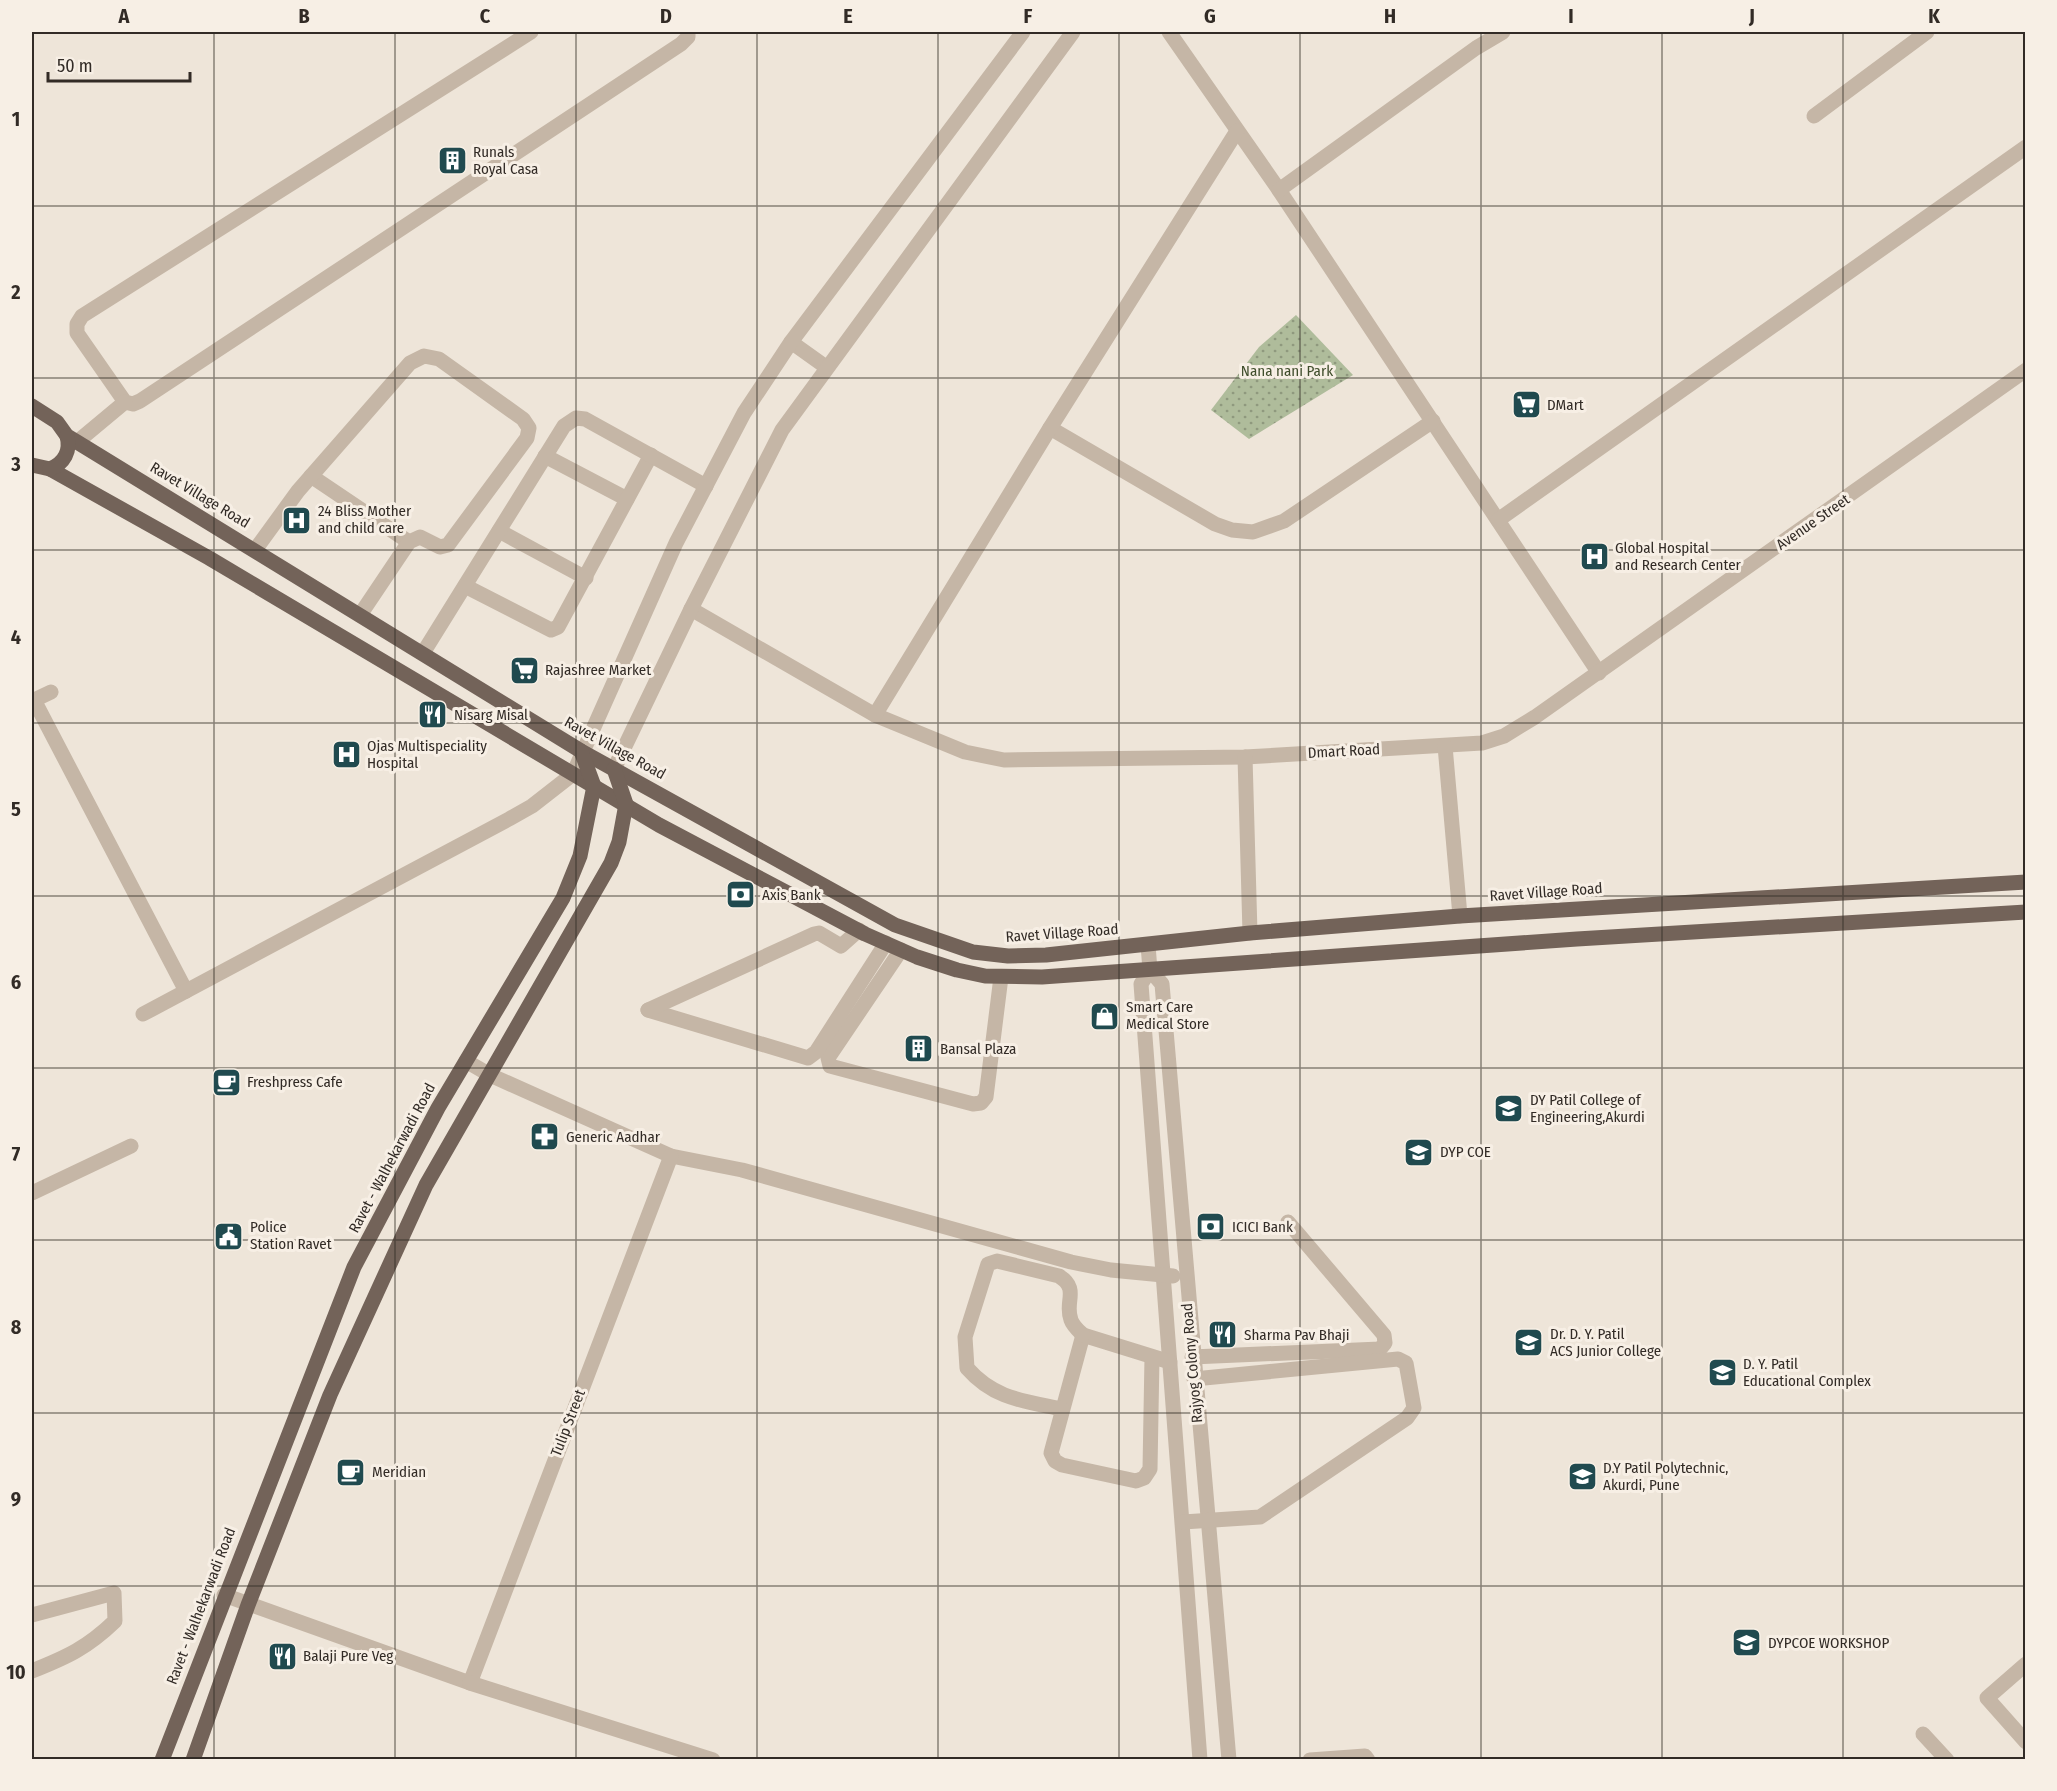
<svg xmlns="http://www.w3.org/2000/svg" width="2057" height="1791" font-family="'Fira Sans Condensed',sans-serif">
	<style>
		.grass { fill: url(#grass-dots) }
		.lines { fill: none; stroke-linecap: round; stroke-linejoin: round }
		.street { stroke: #c5b6a6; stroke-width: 15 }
		.primary { stroke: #736359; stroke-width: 15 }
		.grid { fill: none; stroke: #322b26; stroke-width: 1.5; stroke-opacity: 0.55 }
		.labels { text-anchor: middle; stroke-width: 6; stroke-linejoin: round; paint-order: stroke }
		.poi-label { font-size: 15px; fill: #322b26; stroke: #f7efe5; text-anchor: start }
		.park-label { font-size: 15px; fill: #404e2c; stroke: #f7efe5 }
		.street-label { font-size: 15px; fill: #322b26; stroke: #f7efe5 }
		.neatline { fill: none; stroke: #322b26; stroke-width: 2 }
		.grid-label { font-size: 20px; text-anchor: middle; font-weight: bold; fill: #322b26 }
	</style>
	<defs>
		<pattern id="grass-dots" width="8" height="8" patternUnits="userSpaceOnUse" patternTransform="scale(1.5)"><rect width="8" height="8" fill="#afbc9b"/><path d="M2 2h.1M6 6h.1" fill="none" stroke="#8f997e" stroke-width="1.8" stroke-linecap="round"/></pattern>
	</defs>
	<rect width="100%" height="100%" fill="#eee5d9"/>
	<path class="grass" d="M1296,315L1353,375L1249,439L1211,410L1259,347Z"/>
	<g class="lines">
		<g class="street">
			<path d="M531,32L82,316L77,324V333L125,402L133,404L140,401L681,44L688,37V32"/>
			<path d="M1169,32L1279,190L1599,673"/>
			<path d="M1814,116L1927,32"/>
			<path d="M1279,190L1476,48L1503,32"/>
			<path d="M791,342L826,367"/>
			<path d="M1050,428L1215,524L1232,530L1253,532L1284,521L1433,421"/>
			<path d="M77,442L125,402"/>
			<path d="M545,456L627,499"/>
			<path d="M311,476L409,542"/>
			<path d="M1498,520L2026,147"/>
			<path d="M499,531L586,578"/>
			<path d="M255,550L298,491L410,363L424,356L439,359L523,419L529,428L527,438L448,545L440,547L420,537L409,542L360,615"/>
			<path d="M465,586L551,630L558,627L651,455"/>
			<path d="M691,609L875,715L965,752L1004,760L1245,757L1482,743L1504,736L1535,717L2026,370"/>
			<path d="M423,653L564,426L576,418L585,419L706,486"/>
			<path d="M34,700L186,991"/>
			<path d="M32,701L51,692"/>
			<path d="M875,715L1050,428L1237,131"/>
			<path d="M1445,746L1460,916"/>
			<path d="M1245,757L1250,933"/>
			<path d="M614,769L691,609L782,430L1073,32"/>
			<path d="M1148,945L1150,970L1162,984L1229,1760"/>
			<path d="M901,950L828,1058L830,1066L973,1104L981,1103L986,1097L1001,977"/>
			<path d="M1150,970L1141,984L1200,1760"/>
			<path d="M648,1010L808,1058L816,1052L886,943"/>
			<path d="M648,1010L814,934L819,933L841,946L859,930"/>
			<path d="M143,1014L509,819L532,806L573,774L676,543L744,413L791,342L1023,32"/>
			<path d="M466,1061L490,1075L671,1156L742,1170L1071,1262L1111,1270L1173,1276"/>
			<path d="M32,1193L131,1146"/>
			<path d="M1152,1357L1150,1469L1144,1478L1136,1481L1062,1465L1055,1461L1051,1453L1083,1335L1170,1362"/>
			<path d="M1192,1357L1380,1349L1385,1343L1384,1335L1288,1222"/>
			<path d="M1062,1409C1024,1401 994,1399 967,1368L965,1337L988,1264L997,1261L1059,1276C1080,1289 1064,1302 1071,1320C1073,1326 1079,1331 1083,1335"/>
			<path d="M1183,1522L1260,1517L1407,1418L1414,1408L1406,1363L1398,1359L1194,1379"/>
			<path d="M224,1595L470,1683L671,1156"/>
			<path d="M32,1615L114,1593L115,1621C87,1648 67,1657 32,1671"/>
			<path d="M2026,1664L1987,1698L2026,1742"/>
			<path d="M470,1683L713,1760"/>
			<path d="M1923,1734L1947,1760"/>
			<path d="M1310,1760L1365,1756L1368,1760"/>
		</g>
		<g class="primary">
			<path d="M32,406L57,422L67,436L77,442L581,751L895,925L973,952L1008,956L1046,955L1250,933L1460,916L2026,882"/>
			<path d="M32,465L50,469L209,558L659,825L865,934L917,957L957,970L985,976L1042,977L1577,939L2026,912"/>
			<path d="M50,469C64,463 71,451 67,436"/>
			<path d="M162,1760L354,1267L438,1108L563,898L580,856L594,786L581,751"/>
			<path d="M193,1760L248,1605L330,1395L426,1185L611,863L619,842L626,804L614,769"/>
		</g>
	</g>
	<path class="grid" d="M214,32V1760M395,32V1760M576,32V1760M757,32V1760M938,32V1760M1119,32V1760M1300,32V1760M1481,32V1760M1662,32V1760M1843,32V1760M32,206H2026M32,378H2026M32,550H2026M32,723H2026M32,896H2026M32,1068H2026M32,1240H2026M32,1413H2026M32,1586H2026"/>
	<defs>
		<symbol id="building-square" viewBox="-11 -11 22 22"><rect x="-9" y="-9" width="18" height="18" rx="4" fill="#204a4f" stroke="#f7efe5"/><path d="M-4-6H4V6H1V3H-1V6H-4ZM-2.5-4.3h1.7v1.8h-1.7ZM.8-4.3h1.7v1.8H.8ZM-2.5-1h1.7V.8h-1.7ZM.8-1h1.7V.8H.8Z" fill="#fff"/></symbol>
		<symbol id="supermarket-square" viewBox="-11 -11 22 22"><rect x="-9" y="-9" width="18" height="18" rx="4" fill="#204a4f" stroke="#f7efe5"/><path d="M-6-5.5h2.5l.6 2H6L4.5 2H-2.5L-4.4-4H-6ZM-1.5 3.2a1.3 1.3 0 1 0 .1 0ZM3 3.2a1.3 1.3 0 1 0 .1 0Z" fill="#fff"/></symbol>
		<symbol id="hospital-square" viewBox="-11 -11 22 22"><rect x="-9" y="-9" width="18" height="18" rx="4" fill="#204a4f" stroke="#f7efe5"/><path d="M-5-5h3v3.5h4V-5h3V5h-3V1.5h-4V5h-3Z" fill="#fff"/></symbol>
		<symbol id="restaurant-square" viewBox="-11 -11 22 22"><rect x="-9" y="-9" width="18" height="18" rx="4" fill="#204a4f" stroke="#f7efe5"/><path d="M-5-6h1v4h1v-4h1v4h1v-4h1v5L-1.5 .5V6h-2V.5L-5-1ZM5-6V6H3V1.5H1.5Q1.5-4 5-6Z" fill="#fff"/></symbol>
		<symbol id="bank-square" viewBox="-11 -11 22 22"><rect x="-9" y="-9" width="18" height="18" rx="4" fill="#204a4f" stroke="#f7efe5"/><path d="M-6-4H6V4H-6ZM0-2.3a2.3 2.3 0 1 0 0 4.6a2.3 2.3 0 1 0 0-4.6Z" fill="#fff"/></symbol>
		<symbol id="shop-square" viewBox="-11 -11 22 22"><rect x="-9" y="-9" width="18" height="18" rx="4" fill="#204a4f" stroke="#f7efe5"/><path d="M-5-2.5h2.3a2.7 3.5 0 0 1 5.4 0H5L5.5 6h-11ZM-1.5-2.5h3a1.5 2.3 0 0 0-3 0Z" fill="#fff"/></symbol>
		<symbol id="cafe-square" viewBox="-11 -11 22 22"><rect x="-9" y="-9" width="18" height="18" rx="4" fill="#204a4f" stroke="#f7efe5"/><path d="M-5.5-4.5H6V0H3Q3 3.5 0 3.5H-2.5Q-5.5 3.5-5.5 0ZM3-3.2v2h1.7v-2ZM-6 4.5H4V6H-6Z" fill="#fff"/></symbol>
		<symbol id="university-square" viewBox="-11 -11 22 22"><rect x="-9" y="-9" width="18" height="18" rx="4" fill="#204a4f" stroke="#f7efe5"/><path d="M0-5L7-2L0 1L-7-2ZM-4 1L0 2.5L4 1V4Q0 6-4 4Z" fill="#fff"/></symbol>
		<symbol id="pharmacy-square" viewBox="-11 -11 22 22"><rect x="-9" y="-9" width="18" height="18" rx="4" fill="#204a4f" stroke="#f7efe5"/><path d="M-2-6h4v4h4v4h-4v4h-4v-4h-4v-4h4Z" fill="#fff"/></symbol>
		<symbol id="civic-square" viewBox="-11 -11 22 22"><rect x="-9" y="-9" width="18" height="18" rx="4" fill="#204a4f" stroke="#f7efe5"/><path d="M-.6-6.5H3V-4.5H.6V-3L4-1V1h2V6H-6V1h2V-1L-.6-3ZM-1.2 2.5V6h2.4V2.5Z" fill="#fff"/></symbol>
	</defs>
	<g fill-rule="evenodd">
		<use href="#building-square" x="436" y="144" width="33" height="33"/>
		<use href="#supermarket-square" x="1510" y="388" width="33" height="33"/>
		<use href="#hospital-square" x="280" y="504" width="33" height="33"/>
		<use href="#hospital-square" x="1578" y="540" width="33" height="33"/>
		<use href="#supermarket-square" x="508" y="654" width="33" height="33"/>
		<use href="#restaurant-square" x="416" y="698" width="33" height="33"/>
		<use href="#hospital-square" x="330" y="738" width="33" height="33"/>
		<use href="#bank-square" x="724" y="878" width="33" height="33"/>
		<use href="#shop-square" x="1088" y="1000" width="33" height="33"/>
		<use href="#building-square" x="902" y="1032" width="33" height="33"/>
		<use href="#cafe-square" x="210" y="1066" width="33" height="33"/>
		<use href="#university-square" x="1492" y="1092" width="33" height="33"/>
		<use href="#pharmacy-square" x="528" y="1120" width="33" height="33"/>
		<use href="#university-square" x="1402" y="1136" width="33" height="33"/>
		<use href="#bank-square" x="1194" y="1210" width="33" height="33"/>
		<use href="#civic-square" x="212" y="1220" width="33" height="33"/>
		<use href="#restaurant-square" x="1206" y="1318" width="33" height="33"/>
		<use href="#university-square" x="1512" y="1326" width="33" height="33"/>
		<use href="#university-square" x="1706" y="1356" width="33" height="33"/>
		<use href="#cafe-square" x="334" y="1456" width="33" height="33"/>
		<use href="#university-square" x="1566" y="1460" width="33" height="33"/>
		<use href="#university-square" x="1730" y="1626" width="33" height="33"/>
		<use href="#restaurant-square" x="266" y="1640" width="33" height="33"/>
	</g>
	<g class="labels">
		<g class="poi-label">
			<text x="473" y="157">Runals<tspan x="473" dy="17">Royal Casa</tspan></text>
			<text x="1547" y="410">DMart</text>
			<text x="318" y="516">24 Bliss Mother<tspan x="318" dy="17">and child care</tspan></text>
			<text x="1615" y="553">Global Hospital<tspan x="1615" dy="17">and Research Center</tspan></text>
			<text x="545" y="675">Rajashree Market</text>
			<text x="454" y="720">Nisarg Misal</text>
			<text x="367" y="751">Ojas Multispeciality<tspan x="367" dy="17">Hospital</tspan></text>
			<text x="762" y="900">Axis Bank</text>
			<text x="1126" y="1012">Smart Care<tspan x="1126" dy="17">Medical Store</tspan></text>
			<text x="940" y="1054">Bansal Plaza</text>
			<text x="247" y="1087">Freshpress Cafe</text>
			<text x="1530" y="1105">DY Patil College of<tspan x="1530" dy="17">Engineering,Akurdi</tspan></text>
			<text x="566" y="1142">Generic Aadhar</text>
			<text x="1440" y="1157">DYP COE</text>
			<text x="250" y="1232">Police<tspan x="250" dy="17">Station Ravet</tspan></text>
			<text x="1232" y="1232">ICICI Bank</text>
			<text x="1550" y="1339">Dr. D. Y. Patil<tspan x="1550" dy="17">ACS Junior College</tspan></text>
			<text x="1244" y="1340">Sharma Pav Bhaji</text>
			<text x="1743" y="1369">D. Y. Patil<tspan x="1743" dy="17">Educational Complex</tspan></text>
			<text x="1603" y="1473">D.Y Patil Polytechnic,<tspan x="1603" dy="17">Akurdi, Pune</tspan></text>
			<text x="372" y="1477">Meridian</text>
			<text x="1768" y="1648">DYPCOE WORKSHOP</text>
			<text x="303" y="1661">Balaji Pure Veg</text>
		</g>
		<g class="park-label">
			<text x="1287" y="376">Nana nani Park</text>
		</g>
		<g class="street-label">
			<text transform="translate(200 495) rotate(31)" y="5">Ravet Village Road</text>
			<text transform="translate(1813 522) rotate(-35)" y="5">Avenue Street</text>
			<text transform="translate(615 748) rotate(29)" y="5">Ravet Village Road</text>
			<text transform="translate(1344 751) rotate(-3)" y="5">Dmart Road</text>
			<text transform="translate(1546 892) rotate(-4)" y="5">Ravet Village Road</text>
			<text transform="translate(1062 933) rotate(-4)" y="5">Ravet Village Road</text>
			<text transform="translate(392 1158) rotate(-62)" y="5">Ravet - Walhekarwadi Road</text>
			<text transform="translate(1192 1363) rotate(-95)" y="5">Rajyog Colony Road</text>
			<text transform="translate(568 1423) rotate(-69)" y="5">Tulip Street</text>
			<text transform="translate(201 1606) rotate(-69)" y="5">Ravet - Walhekarwadi Road</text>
		</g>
	</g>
	<rect width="2057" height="1791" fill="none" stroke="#f7efe5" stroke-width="66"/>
	<path d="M48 72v9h142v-9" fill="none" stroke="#322b26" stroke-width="3"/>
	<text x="57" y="72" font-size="18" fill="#322b26" stroke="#f7efe5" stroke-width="4.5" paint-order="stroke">50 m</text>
	<rect x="33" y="33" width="1991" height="1725" class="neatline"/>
	<g class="grid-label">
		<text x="124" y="23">A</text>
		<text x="304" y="23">B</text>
		<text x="485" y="23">C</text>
		<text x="666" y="23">D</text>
		<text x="848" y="23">E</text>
		<text x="1028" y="23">F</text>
		<text x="1210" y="23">G</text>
		<text x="1390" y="23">H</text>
		<text x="1571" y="23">I</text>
		<text x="1752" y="23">J</text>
		<text x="1934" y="23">K</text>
		<text x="16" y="126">1</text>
		<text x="16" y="299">2</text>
		<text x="16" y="471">3</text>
		<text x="16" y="644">4</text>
		<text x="16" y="816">5</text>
		<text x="16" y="989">6</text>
		<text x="16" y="1161">7</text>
		<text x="16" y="1334">8</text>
		<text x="16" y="1506">9</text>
		<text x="16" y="1679">10</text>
	</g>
</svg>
